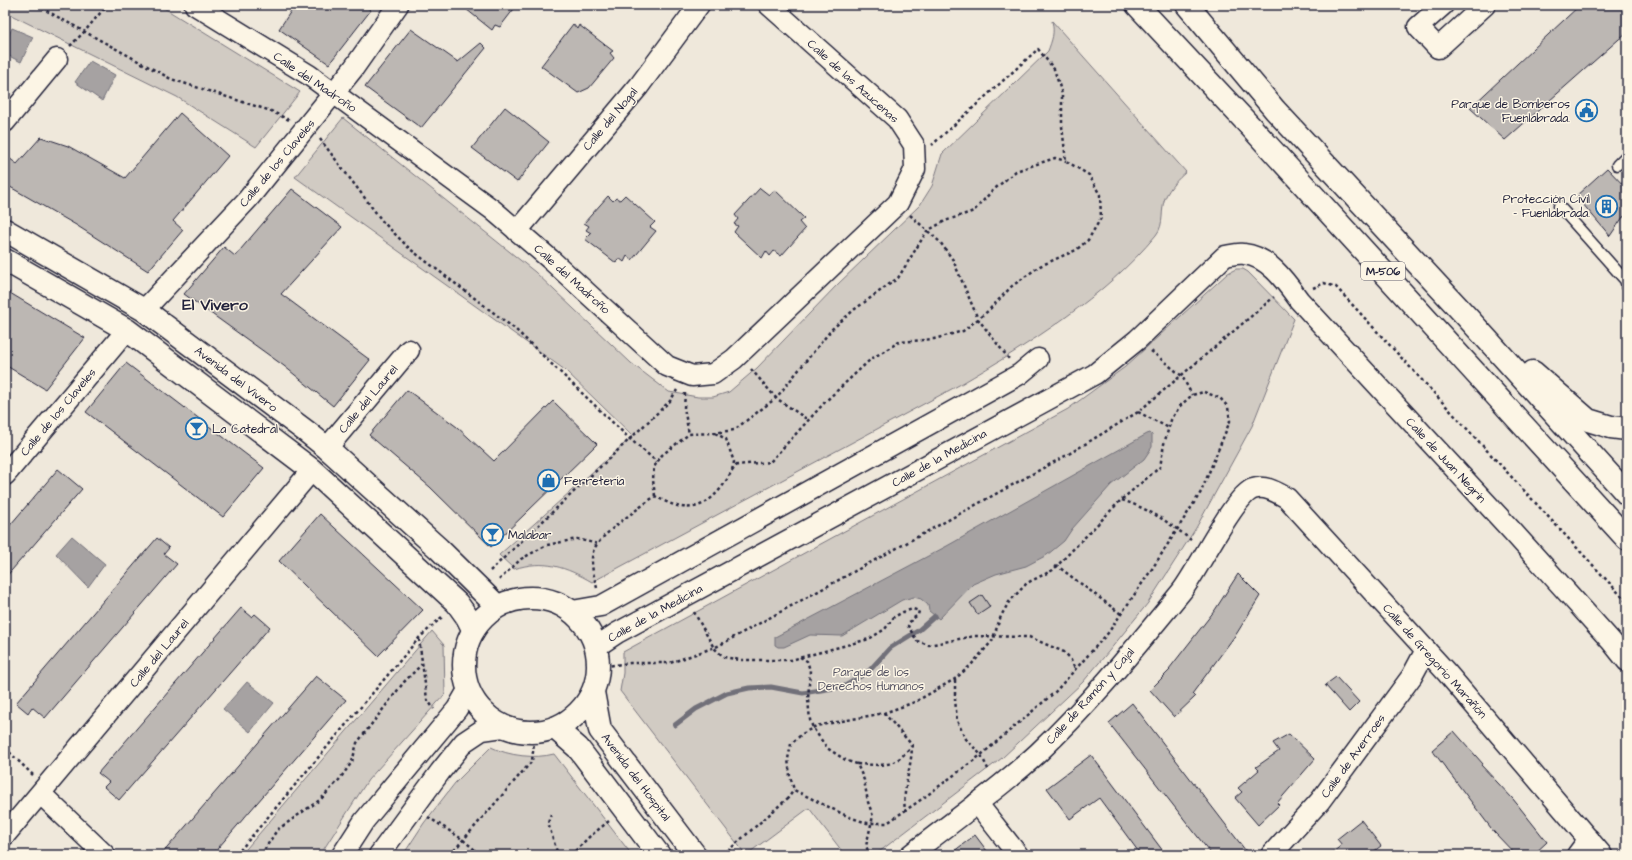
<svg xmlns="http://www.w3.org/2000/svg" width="1632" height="860" font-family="'Architects Daughter',sans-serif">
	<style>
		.green { fill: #d1cbc3; stroke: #7a767f }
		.water { fill: #a6a2a2; stroke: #716f79 }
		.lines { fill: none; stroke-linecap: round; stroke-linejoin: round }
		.stream { stroke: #716f79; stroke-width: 5 }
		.building { fill: #bcb7b3; stroke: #22223b }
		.lane-casing { stroke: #22223b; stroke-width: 13 }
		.street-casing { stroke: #22223b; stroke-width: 23 }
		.secondary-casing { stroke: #22223b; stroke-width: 25 }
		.highway-casing { stroke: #22223b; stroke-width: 25 }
		.path { stroke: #22223b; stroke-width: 2.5; stroke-dasharray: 3 3; stroke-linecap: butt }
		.lane { stroke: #fcf5e5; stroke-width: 10 }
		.street { stroke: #fcf5e5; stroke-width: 20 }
		.secondary { stroke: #fcf5e5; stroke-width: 22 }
		.highway { stroke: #fcf5e5; stroke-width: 22 }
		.labels { text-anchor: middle; stroke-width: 3; stroke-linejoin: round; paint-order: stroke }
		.shield { fill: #fcf5e5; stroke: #63616e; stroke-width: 1 }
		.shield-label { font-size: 11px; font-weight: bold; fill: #22223b }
		.street-label { font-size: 12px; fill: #22223b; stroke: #fcf5e5 }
		.poi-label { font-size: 12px; fill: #22223b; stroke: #fcf5e5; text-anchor: start }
		.park-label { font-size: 12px; fill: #575564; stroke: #fcf5e5 }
		.district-label { font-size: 16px; font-weight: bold; fill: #22223b; stroke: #fcf5e5 }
	</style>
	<rect width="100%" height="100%" fill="#efe8db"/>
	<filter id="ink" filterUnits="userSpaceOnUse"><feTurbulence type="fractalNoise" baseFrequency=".025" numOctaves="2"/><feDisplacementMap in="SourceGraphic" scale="8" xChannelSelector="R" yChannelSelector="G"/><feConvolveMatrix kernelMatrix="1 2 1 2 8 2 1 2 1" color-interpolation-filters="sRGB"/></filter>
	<g filter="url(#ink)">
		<g class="green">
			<path d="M5,5H159L300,92L256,147L177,97L5,12Z"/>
			<path d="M1052,21L1186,172C1178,179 1170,187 1165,198C1160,210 1165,224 1156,235C1105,297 1029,344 961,384L592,582C566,567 544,559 514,569L499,555L633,436L565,370L295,177L343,118L535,272L631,363L669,392L698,397H713L729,392L757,368L837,285L920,205L932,186L942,154L1048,51C1052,40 1055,33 1052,21Z"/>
			<path d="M1236,269H1243L1248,272L1294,319L1252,426L1196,528L1148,603L1109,651L1083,682L1002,758L875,855H845L809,808L746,855L620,691L623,673V652L1068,409L1125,367L1228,273Z"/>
			<path d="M432,631L444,645L445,694L368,780L320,855H241Z"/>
			<path d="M491,747C509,756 535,759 554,754L632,855H403L424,823L455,783Z"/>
		</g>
		<g class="water">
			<path d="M12,28L33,37L21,62L5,54V44Z"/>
			<path d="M90,61L115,75L102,101L75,82Z"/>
			<path d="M1150,433L1152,435V447L1144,459L1111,485L1072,529L1064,541L1047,555L1026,566L996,574L973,584L939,619L929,611L928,605L921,599L914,597L902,600L842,636L810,635L784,647H778L775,645V637L947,546L1147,434Z"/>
			<path d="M72,536L105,564L88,587L56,554Z"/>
			<path d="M247,682L274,703L250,732L223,709Z"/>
		</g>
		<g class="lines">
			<path class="stream" d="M675,725L696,709L727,693L749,688L771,687L803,693L845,686L869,671L890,648L919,630L935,616"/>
		</g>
		<g class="building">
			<path d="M295,5H363L371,10L329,64L279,29Z"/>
			<path d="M461,5H517L500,27L495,25L492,30Z"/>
			<path d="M1580,5H1627V32L1505,140L1470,108Z"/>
			<path d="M573,24L577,29L579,25L613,51L610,53L614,58L589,88L578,93L541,66Z"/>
			<path d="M411,29L458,62L481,43L486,48L421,128L365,87Z"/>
			<path d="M505,107L549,142L517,182L472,148Z"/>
			<path d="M180,113L228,156L173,221L183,230L148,271L76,225L5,184V155L17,164L41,137L68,146L125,178Z"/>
			<path d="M1607,168L1627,189V216L1623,217L1610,236L1576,196Z"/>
			<path d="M760,188L769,195L775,190L804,218L799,222L805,229L781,256L774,251L770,256L766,251L762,258L734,232L738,226L734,224L738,219L735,215Z"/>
			<path d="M292,189L342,227L281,294L370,360L333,406L284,366L184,294L224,247L235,256Z"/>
			<path d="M625,195L655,222L650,227L656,231L632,260L627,256L624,262L619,258L616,263L585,239L591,233L586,230L589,226L584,223L608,196L613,201L616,198L620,200Z"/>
			<path d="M5,290L85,338L45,389L5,365Z"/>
			<path d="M126,363L264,468L223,517L86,412Z"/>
			<path d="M407,390L457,427L494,461L553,401L597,444L491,547L430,487L369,435Z"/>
			<path d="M58,469L82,489L5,578V531Z"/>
			<path d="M320,514L423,610L378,656L279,561Z"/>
			<path d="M157,538L169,548L164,554L177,564L45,718L32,707L28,713L16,703Z"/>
			<path d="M1238,574L1260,596L1237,633L1192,694L1195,697L1174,717L1150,690L1170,670L1169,669L1215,610Z"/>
			<path d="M982,595L990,607L978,615L970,603Z"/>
			<path d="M241,608L252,617L255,614L270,627L119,800L104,787L109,782L98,773Z"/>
			<path d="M316,676L346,700L212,855H161Z"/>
			<path d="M1336,677L1359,702L1349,712L1325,685Z"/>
			<path d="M1132,703L1186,773L1249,855H1212L1109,723Z"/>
			<path d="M1454,731L1483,764L1481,765L1513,799L1547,842L1533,855H1516L1494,832L1432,750Z"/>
			<path d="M1289,734L1315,759L1277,803L1279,805L1258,825L1235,798L1242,792L1238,788L1259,770L1256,767L1279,751L1273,743Z"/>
			<path d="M1091,755L1166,855H1141L1099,798L1070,819L1047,788Z"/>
			<path d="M1361,820L1381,846L1369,855H1329L1342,845L1337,839Z"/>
			<path d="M975,835L990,855H949Z"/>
		</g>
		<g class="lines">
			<defs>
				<g id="lane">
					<path d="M1617,165L1627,155"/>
					<path d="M1559,206L1625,280L1627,286"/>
				</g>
				<g id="street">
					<path d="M195,5L309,75L493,210L550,259L667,366L692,376L713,374L734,359L898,203L915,169L914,145L897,119L769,5"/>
					<path d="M1443,5L1418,27L1438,48L1485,5"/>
					<path d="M5,122L57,59"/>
					<path d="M517,231L639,86L699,5"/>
					<path d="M144,310L248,199L353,69L398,5"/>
					<path d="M327,448L409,350"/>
					<path d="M5,475L127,330"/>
					<path d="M572,611L601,606L1020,374L1038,359"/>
					<path d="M596,647L617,633L1095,374L1137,340L1225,256C1231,255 1238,253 1244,254C1268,256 1286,282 1299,300L1513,532L1611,641L1627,661"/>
					<path d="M41,794L105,855"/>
					<path d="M977,803L1018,855"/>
					<path d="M5,835L312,470"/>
					<path d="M342,855L364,821L457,709L468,690"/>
					<path d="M379,855L440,772L464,742L482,730L503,727"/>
					<path d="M910,855C953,821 998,790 1038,753C1090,704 1135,648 1181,592C1197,573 1233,496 1253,489C1266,485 1276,492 1287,498L1447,673L1602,855"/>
					<path d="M1271,855L1320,801L1412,676L1426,650"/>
					<path d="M1577,855L1589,839"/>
				</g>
				<g id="secondary">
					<path d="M5,230L144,310L307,432L327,448L439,549L497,606"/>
					<path d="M5,260L127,330L312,470L457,603L467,617L473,629"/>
					<circle cx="531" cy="665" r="67"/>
					<path d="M593,692L600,730L695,855"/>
					<path d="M555,728L578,748L659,855"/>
				</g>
				<g id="highway">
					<path d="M1137,5L1250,126L1627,539"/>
					<path d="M1187,5L1275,110L1466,316L1627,494"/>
					<path d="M1533,372L1588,420L1611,427L1627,429"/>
				</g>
			</defs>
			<use href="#lane" class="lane-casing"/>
			<use href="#street" class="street-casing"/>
			<use href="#secondary" class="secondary-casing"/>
			<use href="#highway" class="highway-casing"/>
			<g class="path">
				<path d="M36,5L171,79L271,111L289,120"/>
				<path d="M70,46L85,31L107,5"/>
				<path d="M320,139L383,222L410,249L515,329L630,439L657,462"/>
				<path d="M910,215L940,242L953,260L978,319L1009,359"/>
				<path d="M1313,288L1324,283L1336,287L1627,602"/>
				<path d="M1151,351L1182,376L1192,395"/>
				<path d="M751,369L776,398L808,420"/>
				<path d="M1204,392L1220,398L1228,407L1230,421L1201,492L1152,569L1108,633L1055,692L981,755L922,799L887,823H867L849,817L794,790L790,776L788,759L791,744L802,734L816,726L884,713L915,702L955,679L971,665L992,641L1001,616L1009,602L1027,583L1053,570L1121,500L1160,467L1164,444L1171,420L1180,406L1192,395Z"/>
				<path d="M685,393L684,408L689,434"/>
				<path d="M1138,412L1169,428"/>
				<path d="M715,433L726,439L734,462L732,470"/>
				<path d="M655,496L653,480L654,467L662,455L689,434L714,433L734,430L776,398L832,329L855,309L898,278L927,231L945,221L974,211L991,192L1016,171L1055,158L1066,161"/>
				<path d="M1122,500C1151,510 1167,521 1191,540"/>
				<path d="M1056,565L1121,614"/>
				<path d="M490,571L670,401L677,390"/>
				<path d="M499,580L521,559L547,545L577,539L598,544"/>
				<path d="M597,588C594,576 590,564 593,552C597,536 641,507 655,496C681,511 700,514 721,488C727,481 730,472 737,465L770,462L826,401L871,359L899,342L934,339L963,331L988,311L1012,286L1040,266L1076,250L1088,240L1101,218L1100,195L1089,175L1066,161L1062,126V94L1054,69L1038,49L932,145"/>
				<path d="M694,612L714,648L724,657L740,660H791L869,639L885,629L894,617L903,612L913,609L919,611L918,615L911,620L908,626L917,641L929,645L974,636L1029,637L1064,652L1070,658L1075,669"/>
				<path d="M419,639L427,699L434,709"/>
				<path d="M800,657L807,661L810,670L808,700L810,720L813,728L827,748L847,761L857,764L864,780L868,802L873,816L866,846L870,855"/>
				<path d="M599,667L630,663H670L718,646L1067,455L1138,412L1274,297"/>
				<path d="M955,680V699L957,721L966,739L981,755L989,771"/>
				<path d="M884,713L912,745C912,767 902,789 905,811"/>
				<path d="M5,748L33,775"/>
				<path d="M857,764C883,765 894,769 911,746"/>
				<path d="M551,814L548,823L558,855"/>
				<path d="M428,817L462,839L481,855"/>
				<path d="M236,855L419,638L443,616"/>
				<path d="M261,855L277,830L321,799L339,780L352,762L357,743L404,682L422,664"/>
				<path d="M450,855L532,761L535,732"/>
				<path d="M571,855L589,837L609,821"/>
				<path d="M723,855L788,798L794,790"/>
			</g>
			<use href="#lane" class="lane"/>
			<use href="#street" class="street"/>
			<use href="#secondary" class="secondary"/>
			<use href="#highway" class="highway"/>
		</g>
	</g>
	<defs>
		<symbol id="civic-ring" viewBox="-11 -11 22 22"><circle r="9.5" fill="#fcf5e5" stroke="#1f6fb2" stroke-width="1.5"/><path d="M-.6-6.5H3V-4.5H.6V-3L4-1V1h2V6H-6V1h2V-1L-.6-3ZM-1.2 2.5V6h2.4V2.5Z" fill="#1f6fb2"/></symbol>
		<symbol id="building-ring" viewBox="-11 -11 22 22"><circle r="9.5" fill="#fcf5e5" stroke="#1f6fb2" stroke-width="1.5"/><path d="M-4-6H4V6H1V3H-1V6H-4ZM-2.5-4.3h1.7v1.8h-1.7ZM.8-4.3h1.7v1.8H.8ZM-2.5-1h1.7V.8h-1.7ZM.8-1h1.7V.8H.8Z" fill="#1f6fb2"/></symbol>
		<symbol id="bar-ring" viewBox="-11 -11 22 22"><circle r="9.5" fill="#fcf5e5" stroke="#1f6fb2" stroke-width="1.5"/><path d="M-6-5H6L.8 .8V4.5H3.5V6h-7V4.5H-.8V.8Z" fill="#1f6fb2"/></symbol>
		<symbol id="shop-ring" viewBox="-11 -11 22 22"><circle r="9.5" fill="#fcf5e5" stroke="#1f6fb2" stroke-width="1.5"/><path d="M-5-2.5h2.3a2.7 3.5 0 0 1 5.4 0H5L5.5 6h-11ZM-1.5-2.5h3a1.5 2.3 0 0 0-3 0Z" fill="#1f6fb2"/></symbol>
	</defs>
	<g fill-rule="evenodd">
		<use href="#civic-ring" x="1574" y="98" width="25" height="25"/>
		<use href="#building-ring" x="1594" y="194" width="25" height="25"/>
		<use href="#bar-ring" x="184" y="416" width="25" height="25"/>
		<use href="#shop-ring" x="536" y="468" width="25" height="25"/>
		<use href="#bar-ring" x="480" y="522" width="25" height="25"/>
	</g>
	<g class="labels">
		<rect class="shield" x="1361" y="262" width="44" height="18" rx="3"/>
		<g class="shield-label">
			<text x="1383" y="275">M-506</text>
		</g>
		<g class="street-label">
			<text transform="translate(853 81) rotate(42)" y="4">Calle de las Azucenas</text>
			<text transform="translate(315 82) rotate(34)" y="4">Calle del Madroño</text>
			<text transform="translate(610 119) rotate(-50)" y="4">Calle del Nogal</text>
			<text transform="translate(277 163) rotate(-50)" y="4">Calle de los Claveles</text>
			<text transform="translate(572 279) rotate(42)" y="4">Calle del Madroño</text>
			<text transform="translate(236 379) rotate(37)" y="4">Avenida del Vivero</text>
			<text transform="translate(368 399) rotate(-50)" y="4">Calle del Laurel</text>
			<text transform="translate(58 412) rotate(-50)" y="4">Calle de los Claveles</text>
			<text transform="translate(939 458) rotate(-29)" y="4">Calle de la Medicina</text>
			<text transform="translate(1446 460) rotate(47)" y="4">Calle de Juan Negrín</text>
			<text transform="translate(655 613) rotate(-29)" y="4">Calle de la Medicina</text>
			<text transform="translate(159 653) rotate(-50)" y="4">Calle del Laurel</text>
			<text transform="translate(1435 661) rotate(48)" y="4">Calle de Gregorio Marañón</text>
			<text transform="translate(1090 696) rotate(-48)" y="4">Calle de Ramón y Cajal</text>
			<text transform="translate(1353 756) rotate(-54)" y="4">Calle de Averroes</text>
			<text transform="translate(636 777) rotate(53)" y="4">Avenida del Hospital</text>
		</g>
		<g class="poi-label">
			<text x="1570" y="108" text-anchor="end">Parque de Bomberos<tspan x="1570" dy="14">Fuenlabrada.</tspan></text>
			<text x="1590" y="203" text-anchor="end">Protección Civil<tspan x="1590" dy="14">- Fuenlabrada.</tspan></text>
			<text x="212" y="433">La Catedral</text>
			<text x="564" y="485">Ferretería</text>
			<text x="508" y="539">Malabar</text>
		</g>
		<g class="park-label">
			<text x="871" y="676">Parque de los<tspan x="871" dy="14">Derechos Humanos</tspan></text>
		</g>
		<g class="district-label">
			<text x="215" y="310">El Vivero</text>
		</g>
	</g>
	<rect width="1632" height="860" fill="none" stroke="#fcf5e5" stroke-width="20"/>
	<rect x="10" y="10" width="1612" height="840" fill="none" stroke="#22223b" stroke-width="1.5" filter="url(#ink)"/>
</svg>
